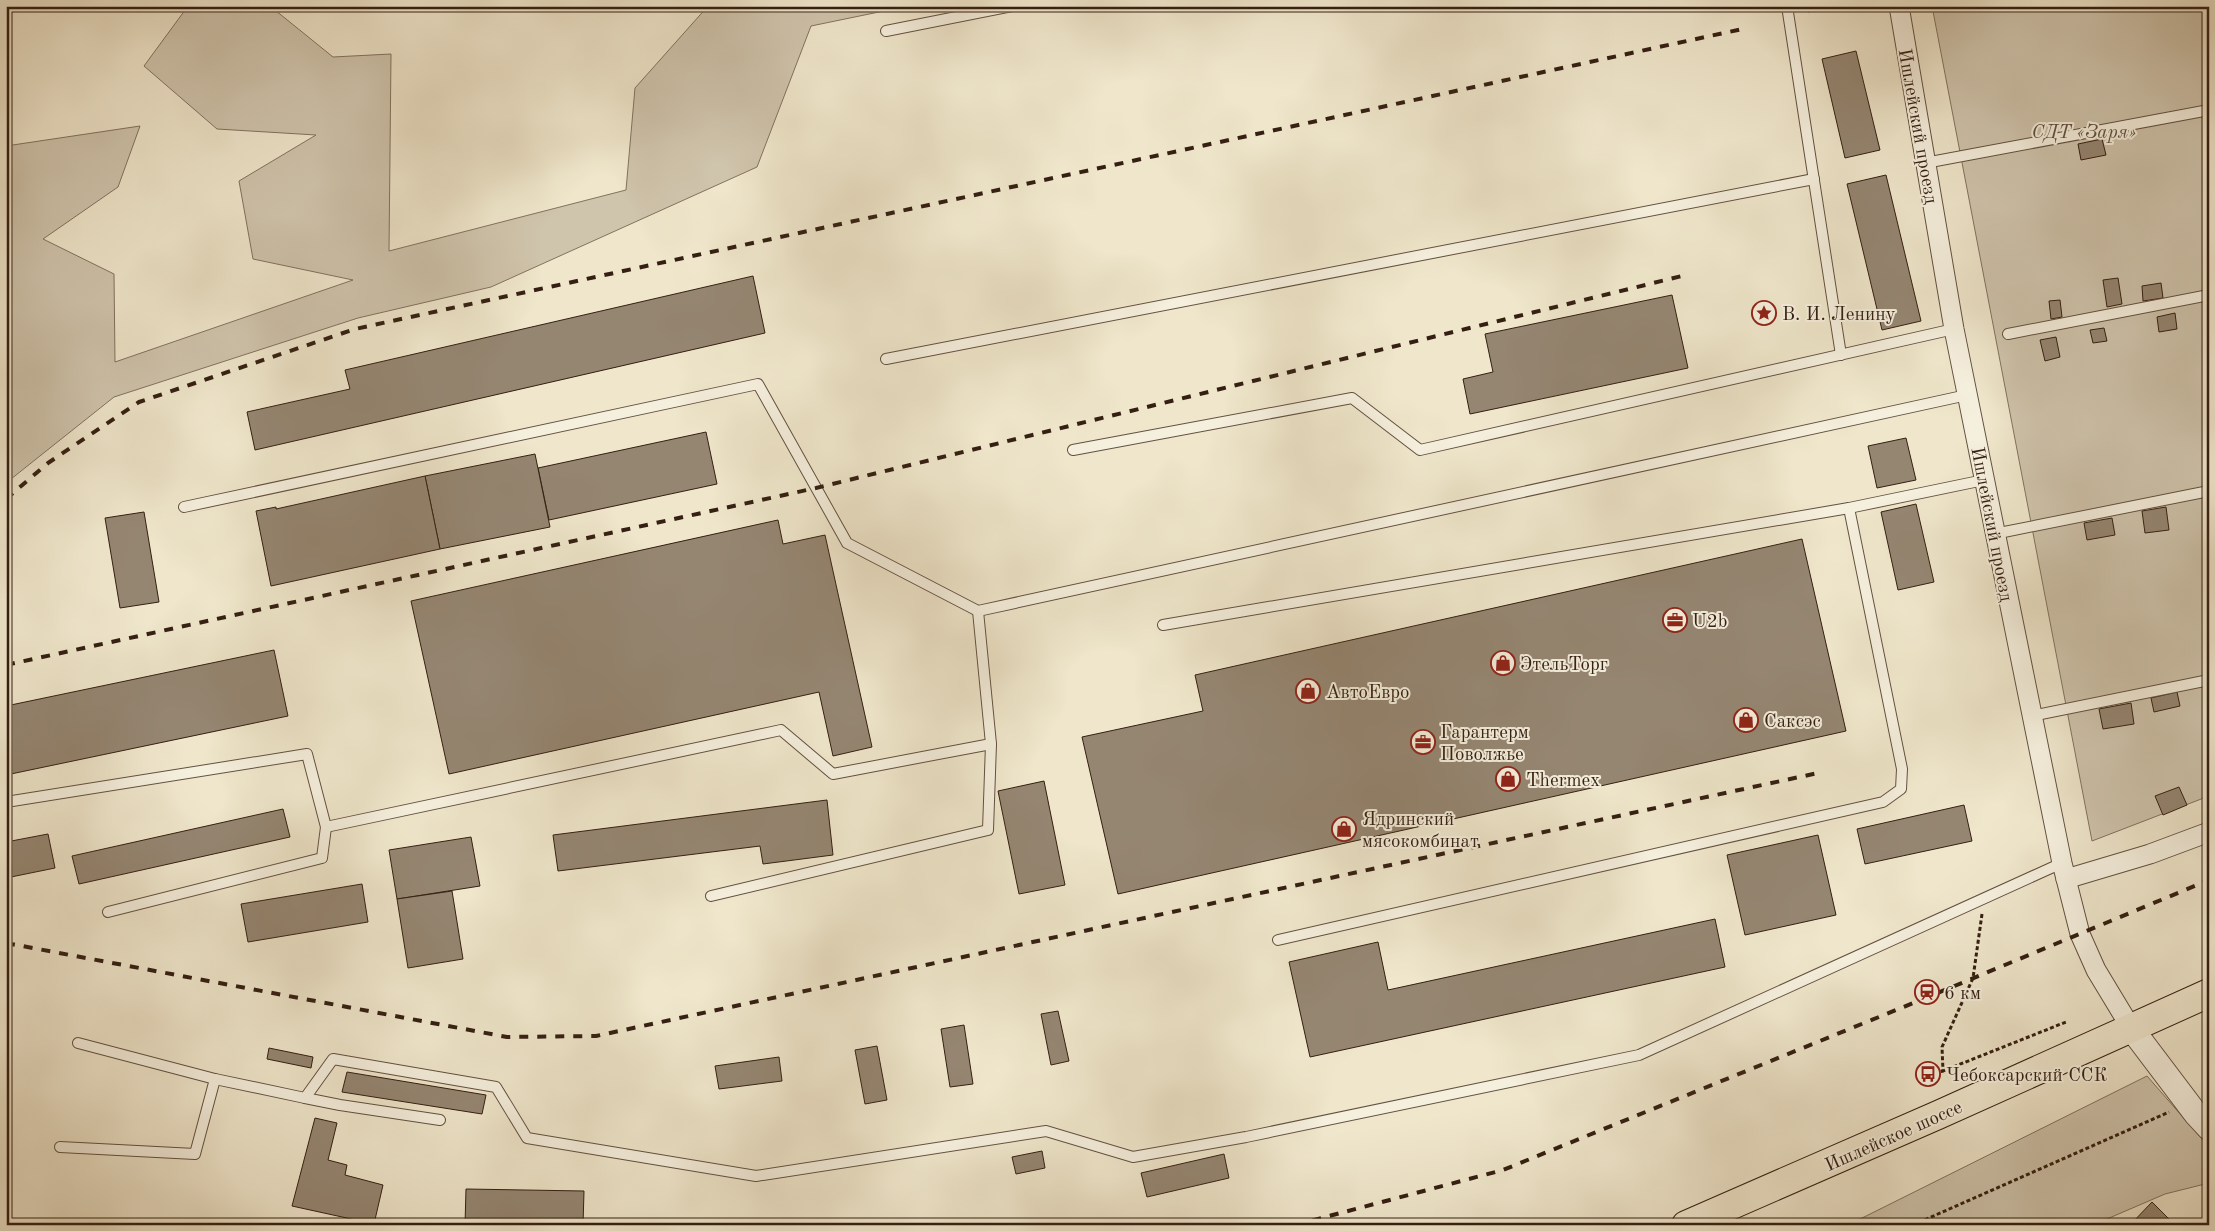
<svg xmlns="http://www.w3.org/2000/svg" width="2215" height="1231" font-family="'Old Standard TT',serif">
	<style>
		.green { fill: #cfc4ac; stroke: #82725f }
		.building { fill: #958672; stroke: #341f12 }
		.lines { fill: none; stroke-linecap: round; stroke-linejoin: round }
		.service-casing { stroke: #635140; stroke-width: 12 }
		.minor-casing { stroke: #635140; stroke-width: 21 }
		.tertiary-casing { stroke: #635140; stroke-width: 26 }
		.primary-casing { stroke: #341f12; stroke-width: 30 }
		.path { stroke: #341f12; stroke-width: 3; stroke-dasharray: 4 2.5; stroke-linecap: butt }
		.service { stroke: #f5efdd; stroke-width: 10 }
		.minor { stroke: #f5efdd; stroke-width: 19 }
		.tertiary { stroke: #f5efdd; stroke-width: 24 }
		.primary { stroke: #efe6cb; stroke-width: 28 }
		.rail { stroke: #341f12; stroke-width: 4; stroke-dasharray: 9 9; stroke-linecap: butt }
		.labels { text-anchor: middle; stroke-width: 4; stroke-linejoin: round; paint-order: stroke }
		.street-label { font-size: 19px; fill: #341f12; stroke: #f5efdd }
		.park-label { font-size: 19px; font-style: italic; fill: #625140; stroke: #f5efdd }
		.poi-label { font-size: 19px; fill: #341f12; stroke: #f5efdd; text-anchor: start }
	</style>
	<rect width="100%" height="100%" fill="#efe6cb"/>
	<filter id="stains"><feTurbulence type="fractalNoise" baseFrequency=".004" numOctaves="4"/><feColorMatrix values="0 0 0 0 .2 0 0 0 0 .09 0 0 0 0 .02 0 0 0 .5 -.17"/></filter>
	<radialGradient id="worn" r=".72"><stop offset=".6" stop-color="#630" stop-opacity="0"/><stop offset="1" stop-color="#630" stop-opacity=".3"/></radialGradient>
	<g class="green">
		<path d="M188,6H270L333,57L391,54L389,251L626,190L635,88L708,6H908L811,26L757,167L491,287L358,318L114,397L6,483V146L140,126L118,187L43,239L114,274L115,362L353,280L253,259L239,181L316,135L217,129L144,66Z"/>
		<path d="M1932,6H2209V796L2092,841Z"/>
		<path d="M2147,1076L2209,1147V1183L2165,1194L2093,1225H1848Z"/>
	</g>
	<g class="building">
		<path d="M1807,6H1838L1808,12Z"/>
		<path d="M1856,51L1880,150L1845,158L1822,59Z"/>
		<path d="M2102,139L2106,155L2081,160L2078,144Z"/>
		<path d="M1886,175L1921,321L1882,330L1847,184Z"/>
		<path d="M753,276L765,333L255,450L247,412L350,389L345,370Z"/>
		<path d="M2118,278L2122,304L2107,307L2103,280Z"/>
		<path d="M2161,283L2163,298L2143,301L2142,286Z"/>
		<path d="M1672,295L1688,368L1470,414L1463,379L1493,372L1485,334Z"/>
		<path d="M2060,300L2062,317L2051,319L2049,301Z"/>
		<path d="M2175,313L2177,329L2159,332L2157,317Z"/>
		<path d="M2104,328L2107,341L2093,343L2090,330Z"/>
		<path d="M2056,337L2060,357L2045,361L2040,340Z"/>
		<path d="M706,432L717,484L549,520L538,468Z"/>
		<path d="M1906,438L1916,480L1877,488L1868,446Z"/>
		<path d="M535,454L550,527L440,549L425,476Z"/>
		<path d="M425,476L440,549L271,586L256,511L276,507V509Z"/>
		<path d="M1916,504L1934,582L1898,590L1881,512Z"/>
		<path d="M2166,507L2169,530L2145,533L2142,511Z"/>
		<path d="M144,512L159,602L120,608L105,518Z"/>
		<path d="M2112,518L2115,535L2087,540L2084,523Z"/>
		<path d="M778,520L783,544L825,535L872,747L833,756L819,692L449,774L411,601Z"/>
		<path d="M1802,539L1846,731L1118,894L1082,737L1203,711L1195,675Z"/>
		<path d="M274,650L288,716L6,775V706Z"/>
		<path d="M2177,692L2180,706L2154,712L2151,698Z"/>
		<path d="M2131,703L2134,724L2103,729L2099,709Z"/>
		<path d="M1044,781L1065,885L1019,894L998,791Z"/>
		<path d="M2179,787L2187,805L2163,815L2155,796Z"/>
		<path d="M827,800L833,855L763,864L760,846L558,871L553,835Z"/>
		<path d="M1964,805L1972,841L1865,864L1857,829Z"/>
		<path d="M283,809L290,837L79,884L72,856Z"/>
		<path d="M48,834L55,868L6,878V842Z"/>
		<path d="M1818,835L1836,915L1745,935L1727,855Z"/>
		<path d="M471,837L480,886L397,899L389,850Z"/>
		<path d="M362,884L368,922L248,942L241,904Z"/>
		<path d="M452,891L463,959L408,968L397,899Z"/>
		<path d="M1715,919L1725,967L1310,1057L1289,962L1378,942L1388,990Z"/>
		<path d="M1058,1011L1069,1061L1051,1065L1041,1014Z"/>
		<path d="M964,1025L973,1084L950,1087L941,1029Z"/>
		<path d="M877,1046L887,1100L865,1104L855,1050Z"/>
		<path d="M269,1048L313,1057L311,1068L267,1059Z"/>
		<path d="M779,1057L782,1081L719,1089L715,1066Z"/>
		<path d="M347,1072L486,1095L482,1114L342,1092Z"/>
		<path d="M315,1118L337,1123L328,1160L347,1165L345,1175L383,1185L374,1224L292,1206Z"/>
		<path d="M1042,1151L1045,1168L1016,1174L1012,1157Z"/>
		<path d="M1224,1154L1229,1178L1147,1197L1141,1173Z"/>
		<path d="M466,1189L584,1191L583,1225H465Z"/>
		<path d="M2152,1202L2175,1225H2130Z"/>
	</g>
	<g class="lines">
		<defs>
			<g id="service">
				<path d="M1787,6L1841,355"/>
				<path d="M886,31L1012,6"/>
				<path d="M1925,163L2209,110"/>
				<path d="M2008,334L2209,295"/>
				<path d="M886,359L1814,179"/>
				<path d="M1073,450L1352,398L1420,450L1954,329"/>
				<path d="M184,507L758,384L847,543L978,611L1967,395"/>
				<path d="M1994,534L2209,491"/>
				<path d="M1163,625L1849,508L1984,480"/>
				<path d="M2031,716L2209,680"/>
				<path d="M6,802L307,754L326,827L781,730L833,774L991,744L978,611"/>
				<path d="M711,896L988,830L991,744"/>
				<path d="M108,912L322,858L326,827"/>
				<path d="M1278,940L1883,802L1901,789L1902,769L1849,508"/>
				<path d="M78,1043L215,1079L305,1098L333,1059L496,1087L527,1138L756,1176L1046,1131L1133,1157L1246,1137L1639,1055L2062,863"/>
				<path d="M305,1098L340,1105L440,1120"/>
				<path d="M60,1147L195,1154L215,1079"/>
			</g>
			<g id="minor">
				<path d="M1899,6L1954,329L2062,863L2080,934L2096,970L2131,1028"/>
				<path d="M2066,879L2150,854L2209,832"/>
			</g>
			<path id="tertiary" d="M2131,1028L2196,1114L2209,1128"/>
			<path id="primary" d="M1686,1225L1938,1115L2209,993"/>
		</defs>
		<use href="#service" class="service-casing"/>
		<use href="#minor" class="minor-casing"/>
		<use href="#tertiary" class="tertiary-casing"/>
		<use href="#primary" class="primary-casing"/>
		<g class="path">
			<path d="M1982,914L1973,978L1942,1047L1943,1071L2066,1022"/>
			<path d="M1928,1074L1943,1071"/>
			<path d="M1913,1225L2169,1112"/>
		</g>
		<use href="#service" class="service"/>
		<use href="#minor" class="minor"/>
		<use href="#tertiary" class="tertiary"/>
		<use href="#primary" class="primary"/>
		<g class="rail">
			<path d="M6,499L48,463L139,402L355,329L1747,28"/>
			<path d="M6,665L816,488L1686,275"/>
			<path d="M6,943L507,1037L596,1036L1818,773"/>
			<path d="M1295,1225L1503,1170L1928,997L2209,880"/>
		</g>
	</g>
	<defs>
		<symbol id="sight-ring" viewBox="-11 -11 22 22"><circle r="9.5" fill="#f5efdd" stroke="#8f2418" stroke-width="1.5"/><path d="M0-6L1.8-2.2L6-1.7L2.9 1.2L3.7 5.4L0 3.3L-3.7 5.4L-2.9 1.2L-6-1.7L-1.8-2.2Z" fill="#8f2418"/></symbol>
		<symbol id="office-ring" viewBox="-11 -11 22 22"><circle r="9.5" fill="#f5efdd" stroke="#8f2418" stroke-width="1.5"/><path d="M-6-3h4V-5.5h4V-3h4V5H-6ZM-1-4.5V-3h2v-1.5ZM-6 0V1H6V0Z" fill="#8f2418"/></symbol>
		<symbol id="shop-ring" viewBox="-11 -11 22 22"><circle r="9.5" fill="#f5efdd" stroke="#8f2418" stroke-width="1.5"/><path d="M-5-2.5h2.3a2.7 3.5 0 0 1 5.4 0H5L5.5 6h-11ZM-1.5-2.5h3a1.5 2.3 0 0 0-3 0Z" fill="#8f2418"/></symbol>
		<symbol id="station-ring" viewBox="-11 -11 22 22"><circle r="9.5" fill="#f5efdd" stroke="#8f2418" stroke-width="1.5"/><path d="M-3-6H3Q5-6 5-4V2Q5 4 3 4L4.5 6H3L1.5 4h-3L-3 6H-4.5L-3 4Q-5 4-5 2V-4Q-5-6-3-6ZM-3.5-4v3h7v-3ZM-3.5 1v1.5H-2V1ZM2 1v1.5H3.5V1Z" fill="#8f2418"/></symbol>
		<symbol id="bus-ring" viewBox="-11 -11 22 22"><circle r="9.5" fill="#f5efdd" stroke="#8f2418" stroke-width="1.5"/><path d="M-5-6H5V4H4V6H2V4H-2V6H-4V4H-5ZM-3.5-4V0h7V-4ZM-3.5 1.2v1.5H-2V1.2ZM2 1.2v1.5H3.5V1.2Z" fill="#8f2418"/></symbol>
	</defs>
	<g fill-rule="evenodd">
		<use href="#sight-ring" x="1750" y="299" width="28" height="28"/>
		<use href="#office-ring" x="1661" y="606" width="28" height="28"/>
		<use href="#shop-ring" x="1489" y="649" width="28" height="28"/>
		<use href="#shop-ring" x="1294" y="677" width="28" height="28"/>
		<use href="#shop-ring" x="1732" y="706" width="28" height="28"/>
		<use href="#office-ring" x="1409" y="728" width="28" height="28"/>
		<use href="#shop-ring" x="1494" y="765" width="28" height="28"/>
		<use href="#shop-ring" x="1330" y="815" width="28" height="28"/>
		<use href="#station-ring" x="1913" y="978" width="28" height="28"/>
		<use href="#bus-ring" x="1914" y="1060" width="28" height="28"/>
	</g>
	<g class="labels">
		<g class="street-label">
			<text transform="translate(1919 126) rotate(80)" y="7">Ишлейский проезд</text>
			<text transform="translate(1993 524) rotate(79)" y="7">Ишлейский проезд</text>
			<text transform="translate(1893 1135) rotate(-24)" y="7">Ишлейское шоссе</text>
		</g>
		<g class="park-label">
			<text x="2084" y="138">СДТ «Заря»</text>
		</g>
		<g class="poi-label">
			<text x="1782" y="320">В. И. Ленину</text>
			<text x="1692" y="627">U2b</text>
			<text x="1520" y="670">ЭтельТорг</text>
			<text x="1326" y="698">АвтоЕвро</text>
			<text x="1764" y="727">Саксэс</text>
			<text x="1440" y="738">Гарантерм<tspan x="1440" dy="22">Поволжье</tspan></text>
			<text x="1526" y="786">Thermex</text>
			<text x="1362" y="825">Ядринский<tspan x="1362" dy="22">мясокомбинат</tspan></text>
			<text x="1944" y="999">6 км</text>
			<text x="1946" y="1081">Чебоксарский ССК</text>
		</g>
	</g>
	<rect width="2215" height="1231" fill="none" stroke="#efe6cb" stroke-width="25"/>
	<rect x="8" y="8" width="2200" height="1216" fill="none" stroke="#341f12" stroke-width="2.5"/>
	<rect x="12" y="12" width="2190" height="1206" fill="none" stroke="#341f12"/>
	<rect width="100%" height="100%" filter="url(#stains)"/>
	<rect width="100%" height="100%" fill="url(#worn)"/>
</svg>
